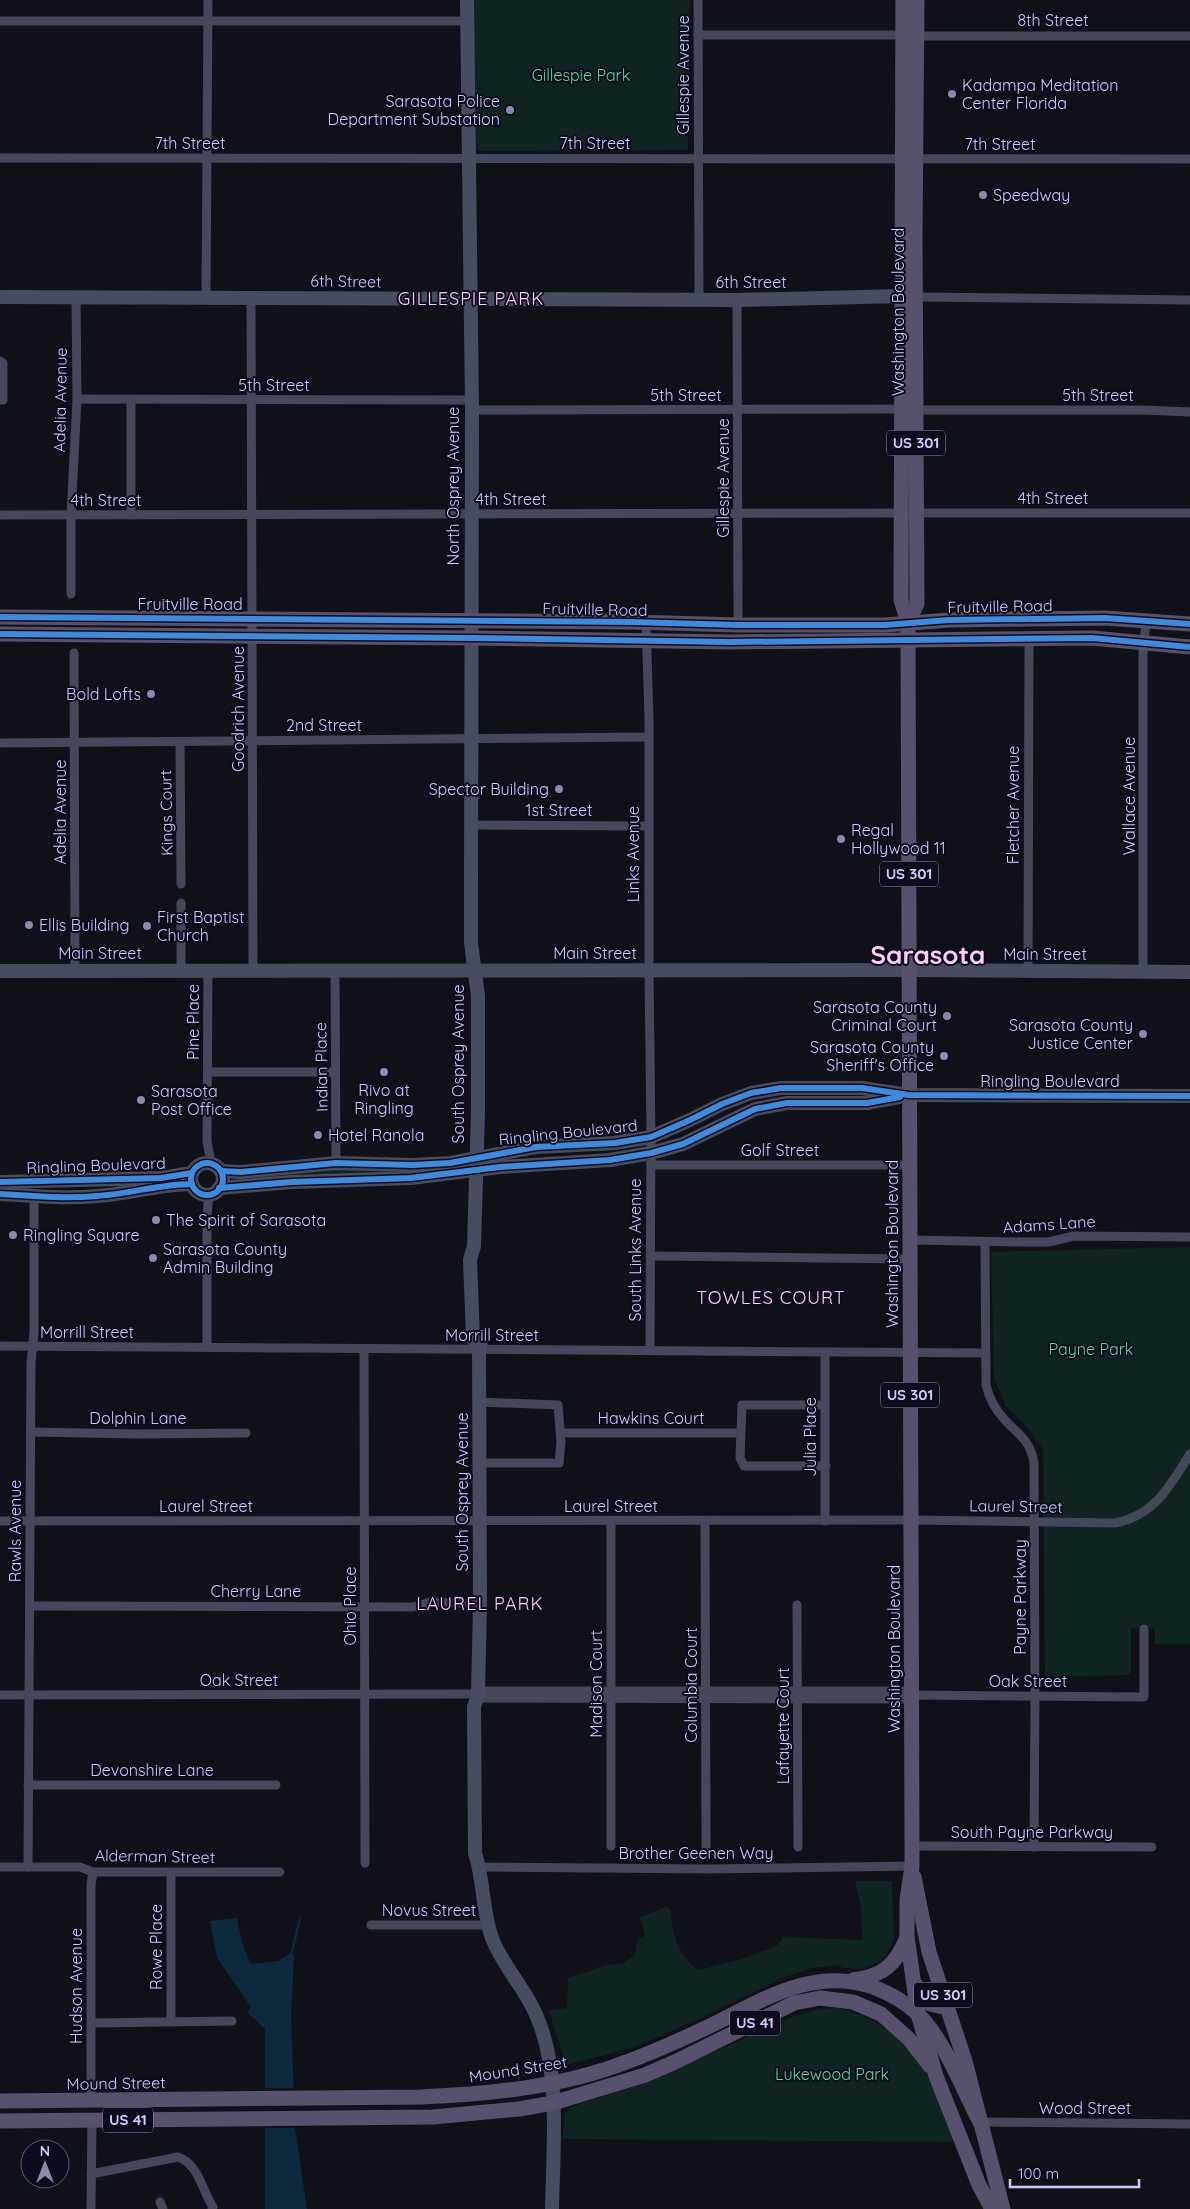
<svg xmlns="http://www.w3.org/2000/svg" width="1190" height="2209" font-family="Quicksand,sans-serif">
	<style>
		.green { fill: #0f2320 }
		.water { fill: #0c283c }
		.pier { fill: #101019 }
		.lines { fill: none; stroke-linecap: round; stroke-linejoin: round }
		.stream { stroke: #0c283c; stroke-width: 2.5 }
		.street { stroke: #45475a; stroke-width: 9 }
		.secondary { stroke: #474c60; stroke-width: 14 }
		.primary { stroke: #57516d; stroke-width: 15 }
		.cycleway-casing { stroke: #0c0c1d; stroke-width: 9 }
		.cycleway { stroke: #408adc; stroke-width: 6 }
		.poi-dot { fill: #888bae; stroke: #0c0c1d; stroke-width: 2 }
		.labels { text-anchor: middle; stroke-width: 4; stroke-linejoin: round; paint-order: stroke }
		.shield { fill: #0c0c1d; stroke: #9093ba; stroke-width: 1 }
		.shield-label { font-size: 15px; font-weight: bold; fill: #c9cdfe }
		.street-label { font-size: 16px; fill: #c9cdfe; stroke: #0c0c1d }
		.park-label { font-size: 16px; fill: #57dba1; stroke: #0c0c1d }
		.poi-label { font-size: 16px; fill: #c9cdfe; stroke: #0c0c1d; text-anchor: start }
		.neighbourhood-label { font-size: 18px; letter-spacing: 1px; fill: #fecbf5; stroke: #0c0c1d }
		.town-label { font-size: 26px; font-weight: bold; fill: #fecbf5; stroke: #0c0c1d }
	</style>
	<rect width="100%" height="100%" fill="#101019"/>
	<g class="green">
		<path d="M473,0H690L688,150L483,151L474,149Z"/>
		<path d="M306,1169L431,1171L258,1178Z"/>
		<path d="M1190,1247V1644H1155V1628H1131V1675L1045,1677L1043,1449L1025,1425L1006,1406L994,1378L991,1252Z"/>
		<path d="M855,1881H892L894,1938L886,1956L876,1963L861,1969L843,1968L838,1965L812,1968L782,1978L699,2019L635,2047L566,2065L549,2011L567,2008L568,1978L608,1965L624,1963L635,1954L637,1941L645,1935L640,1917L667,1907L671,1911C671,1933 680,1959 699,1970L748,1957L778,1945L783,1937L862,1940L861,1908Z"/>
		<path d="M837,2008C885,2017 918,2051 938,2094C945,2109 949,2126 953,2142L563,2139L564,2114L571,2107L645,2083L794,2016L820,2009Z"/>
	</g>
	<path class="water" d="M237,1918L242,1943L251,1964L278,1961L292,1952L294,1956L291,2015L295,2128L307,2209H265V2029L247,2012L251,2007L217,1958L210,1921Z"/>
	<path class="pier" d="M262,2088H296L298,2128H262Z"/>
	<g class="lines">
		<path class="stream" d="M292,1952L300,1918"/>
		<g class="street">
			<path d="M698,0L699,300"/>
			<path d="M0,21H467"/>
			<path d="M698,35H903"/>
			<path d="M917,36H1190"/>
			<path d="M0,158L1190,159"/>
			<path d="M206,297L208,0"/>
			<path d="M251,297L253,970"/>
			<path d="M916,297L1190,300"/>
			<path d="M737,300L738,625"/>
			<path d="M0,361L3,363V400H0"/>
			<path d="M77,399L471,400"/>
			<path d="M131,399V515"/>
			<path d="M472,410L901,409"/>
			<path d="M916,410H1143L1190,412"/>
			<path d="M916,513H1190"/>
			<path d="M0,515L902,513"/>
			<path d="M71,594V515L77,399L76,296"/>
			<path d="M646,623L649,718V971L651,1137L650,1350"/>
			<path d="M74,653L75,971"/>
			<path d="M180,742L181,884"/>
			<path d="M0,743L649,737"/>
			<path d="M470,825L648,826"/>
			<path d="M181,903V971"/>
			<path d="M335,970L336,1163"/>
			<path d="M208,971L207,1141L211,1163"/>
			<path d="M1028,972L1029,639"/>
			<path d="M1143,972V655L1146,620"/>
			<path d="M208,1072H335"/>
			<path d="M651,1165H910"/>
			<path d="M910,1240L1024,1242H1049L1074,1236L1190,1237"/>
			<path d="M985,1243L986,1385C989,1398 995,1409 1004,1419C1019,1436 1029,1438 1034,1462L1035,1696L1034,1847"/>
			<path d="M650,1256L910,1259"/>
			<path d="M0,1346L985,1353"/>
			<path d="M207,1347V1215L209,1194"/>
			<path d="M364,1349L365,1863"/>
			<path d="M825,1352V1521"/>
			<path d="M479,1402L558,1405L561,1442L559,1463H480"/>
			<path d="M825,1405H742L740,1458L744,1466H826"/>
			<path d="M31,1432L136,1434L246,1433"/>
			<path d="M561,1433H740"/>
			<path d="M0,1521L911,1520L1115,1523C1155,1516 1170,1485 1190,1454"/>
			<path d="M705,1521L706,1849"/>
			<path d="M797,1605L798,1847"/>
			<path d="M30,1606L413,1607L430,1602L480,1604"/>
			<path d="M478,1691H911"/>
			<path d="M0,1695L478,1694"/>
			<path d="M911,1695L1144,1697V1629"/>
			<path d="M479,1698L911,1699"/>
			<path d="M28,1785H276"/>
			<path d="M611,1846V1521"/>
			<path d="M912,1846L1152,1847"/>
			<path d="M0,1867H80L93,1872H280"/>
			<path d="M28,1867L31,1363L34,1332V1196"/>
			<path d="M479,1867L709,1869L912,1866"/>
			<path d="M171,1873V2022"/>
			<path d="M371,1925H488"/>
			<path d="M92,2023L232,2021"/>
			<path d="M91,2100V1885L93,1872"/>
			<path d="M980,2122L1190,2124"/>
			<path d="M91,2174L178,2157C199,2164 202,2191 213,2207L212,2209"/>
			<path d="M160,2202L163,2209"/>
			<path d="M91,2209L92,2120"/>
		</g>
		<g class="secondary">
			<path d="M467,0L472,410L471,879V943L478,996V1112L474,1246L470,1260L473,1338L479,1350"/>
			<path d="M0,297L737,300L901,296"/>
			<path d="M0,971L909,970L1190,972"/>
			<circle cx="207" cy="1179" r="16"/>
			<path d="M221,1171L241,1172L336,1163L413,1165L450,1163L536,1147L615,1143L651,1137L690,1120L722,1104L751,1093L781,1088H862L909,1095L1190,1096"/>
			<path d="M0,1182L161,1178L192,1173"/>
			<path d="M219,1188L292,1182L411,1178L500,1167L610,1160L651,1153L683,1144L755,1109L787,1103H867L899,1097"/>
			<path d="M0,1194C32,1196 65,1199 97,1196C129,1194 160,1184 192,1184"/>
			<path d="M481,1341L479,1350L480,1605L478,1694L474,1707L475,1853C484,1880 482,1910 492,1938C503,1967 526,1989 537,2017C561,2072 553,2150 552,2209"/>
		</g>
		<g class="primary">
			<path d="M903,0L901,600L908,622L912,1846V1866L907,1900V1936L918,2014L936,2076L979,2185L992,2209"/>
			<path d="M0,617L632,622L738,625H885L949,620L1105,618L1190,624"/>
			<path d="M908,622L917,604L915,237L917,0"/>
			<path d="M0,634L471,638L730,642L1092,638L1190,647"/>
			<path d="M914,1877L929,1952L965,2061L1003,2209"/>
			<path d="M853,1980C883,1976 896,1965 907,1937"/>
			<path d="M915,1984L930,2004L947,2008"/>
			<path d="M0,2101L421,2097C491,2094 563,2087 629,2061C659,2050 687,2037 716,2023C766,1998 815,1967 873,1987C889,1993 905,2002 918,2014C945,2041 962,2088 980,2122"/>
			<path d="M0,2121L433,2117L519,2109L553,2103L645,2075L675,2062L794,2003L820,1998L853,2002L881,2014L909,2039L930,2066"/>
		</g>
		<defs>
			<g id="cycleway">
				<path d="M0,617L632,622L738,625H885L949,620L1105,618L1190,624"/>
				<path d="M0,634L471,638L730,642L1092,638L1190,647"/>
				<circle cx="207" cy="1179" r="16"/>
				<path d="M221,1171L241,1172L336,1163L413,1165L450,1163L536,1147L615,1143L651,1137L690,1120L722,1104L751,1093L781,1088H862L909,1095L1190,1096"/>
				<path d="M0,1182L161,1178L192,1173"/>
				<path d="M219,1188L292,1182L411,1178L500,1167L610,1160L651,1153L683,1144L755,1109L787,1103H867L900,1097"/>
				<path d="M0,1194C32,1196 65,1199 97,1196C129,1194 160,1184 192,1184"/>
			</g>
		</defs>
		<use href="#cycleway" class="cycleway-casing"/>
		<use href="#cycleway" class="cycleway"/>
	</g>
	<g class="poi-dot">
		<circle cx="952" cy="94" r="5"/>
		<circle cx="510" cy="110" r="5"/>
		<circle cx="983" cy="195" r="5"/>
		<circle cx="151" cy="694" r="5"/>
		<circle cx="559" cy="789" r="5"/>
		<circle cx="841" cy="839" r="5"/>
		<circle cx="29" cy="925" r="5"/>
		<circle cx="147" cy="926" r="5"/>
		<circle cx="947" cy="1016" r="5"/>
		<circle cx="1143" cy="1034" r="5"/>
		<circle cx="944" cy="1056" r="5"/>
		<circle cx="384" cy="1072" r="5"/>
		<circle cx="141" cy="1100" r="5"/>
		<circle cx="318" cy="1135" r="5"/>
		<circle cx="156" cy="1220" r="5"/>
		<circle cx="13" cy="1235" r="5"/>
		<circle cx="153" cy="1258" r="5"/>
	</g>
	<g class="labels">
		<g class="shield">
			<rect x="887" y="430.5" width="58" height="25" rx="4"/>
			<rect x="880" y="861.5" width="58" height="25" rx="4"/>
			<rect x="881" y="1382.5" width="58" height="25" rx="4"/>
			<rect x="914" y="1982.5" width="58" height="25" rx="4"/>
			<rect x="730" y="2010.5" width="50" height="25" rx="4"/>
			<rect x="103" y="2107.5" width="50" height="25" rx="4"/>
		</g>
		<g class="shield-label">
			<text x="916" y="448">US 301</text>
			<text x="909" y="879">US 301</text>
			<text x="910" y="1400">US 301</text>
			<text x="943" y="2000">US 301</text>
			<text x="755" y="2028">US 41</text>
			<text x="128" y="2125">US 41</text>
		</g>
		<g class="street-label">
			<text x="1053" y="26">8th Street</text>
			<text transform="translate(683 75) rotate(-90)" y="6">Gillespie Avenue</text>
			<text x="190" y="149">7th Street</text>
			<text x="595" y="149">7th Street</text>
			<text x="1000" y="150">7th Street</text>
			<text transform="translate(346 281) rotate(1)" y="6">6th Street</text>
			<text x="751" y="288">6th Street</text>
			<text transform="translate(898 312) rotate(-90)" y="6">Washington Boulevard</text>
			<text x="274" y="391">5th Street</text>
			<text x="686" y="401">5th Street</text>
			<text x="1098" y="401">5th Street</text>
			<text transform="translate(60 400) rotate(-89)" y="6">Adelia Avenue</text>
			<text transform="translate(723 478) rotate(-90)" y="6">Gillespie Avenue</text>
			<text transform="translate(453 486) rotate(-90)" y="6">North Osprey Avenue</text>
			<text x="1053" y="504">4th Street</text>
			<text x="511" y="505">4th Street</text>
			<text x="106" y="506">4th Street</text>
			<text x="190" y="610">Fruitville Road</text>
			<text transform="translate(1000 606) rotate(-1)" y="6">Fruitville Road</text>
			<text transform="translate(595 609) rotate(1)" y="6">Fruitville Road</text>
			<text transform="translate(238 709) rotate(-90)" y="6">Goodrich Avenue</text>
			<text x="324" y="731">2nd Street</text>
			<text transform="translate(1129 796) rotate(-90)" y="6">Wallace Avenue</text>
			<text transform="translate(1013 805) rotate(-90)" y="6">Fletcher Avenue</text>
			<text x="559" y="816">1st Street</text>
			<text transform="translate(60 812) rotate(-90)" y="6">Adelia Avenue</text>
			<text transform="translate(166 813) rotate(-91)" y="6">Kings Court</text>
			<text transform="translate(633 854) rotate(-90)" y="6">Links Avenue</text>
			<text x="100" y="959">Main Street</text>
			<text x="595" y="959">Main Street</text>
			<text x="1045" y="960">Main Street</text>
			<text transform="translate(193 1022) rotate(-90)" y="6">Pine Place</text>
			<text transform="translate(458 1064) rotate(-90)" y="6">South Osprey Avenue</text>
			<text transform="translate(321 1067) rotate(-91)" y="6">Indian Place</text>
			<text x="1050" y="1087">Ringling Boulevard</text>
			<text transform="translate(568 1132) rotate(-6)" y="6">Ringling Boulevard</text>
			<text x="780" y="1156">Golf Street</text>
			<text transform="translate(96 1165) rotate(-2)" y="6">Ringling Boulevard</text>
			<text transform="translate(1049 1224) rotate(-4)" y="6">Adams Lane</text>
			<text transform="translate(892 1244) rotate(-90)" y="6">Washington Boulevard</text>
			<text transform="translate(635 1250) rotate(-90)" y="6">South Links Avenue</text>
			<text x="87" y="1338">Morrill Street</text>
			<text x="492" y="1341">Morrill Street</text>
			<text x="138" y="1424">Dolphin Lane</text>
			<text x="651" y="1424">Hawkins Court</text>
			<text transform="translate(810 1437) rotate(-90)" y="6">Julia Place</text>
			<text transform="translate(462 1492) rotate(-90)" y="6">South Osprey Avenue</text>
			<text x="206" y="1512">Laurel Street</text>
			<text x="611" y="1512">Laurel Street</text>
			<text transform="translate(1016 1506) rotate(1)" y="6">Laurel Street</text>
			<text transform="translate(15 1531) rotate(-90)" y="6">Rawls Avenue</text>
			<text x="256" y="1597">Cherry Lane</text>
			<text transform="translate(1020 1597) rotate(-90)" y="6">Payne Parkway</text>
			<text transform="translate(350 1606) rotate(-90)" y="6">Ohio Place</text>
			<text transform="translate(894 1649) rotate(-90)" y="6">Washington Boulevard</text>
			<text x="239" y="1686">Oak Street</text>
			<text x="1028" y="1687">Oak Street</text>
			<text transform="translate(596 1684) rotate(-90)" y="6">Madison Court</text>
			<text transform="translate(691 1685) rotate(-90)" y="6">Columbia Court</text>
			<text transform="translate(783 1726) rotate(-90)" y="6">Lafayette Court</text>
			<text x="152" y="1776">Devonshire Lane</text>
			<text x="1032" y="1838">South Payne Parkway</text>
			<text x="696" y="1859">Brother Geenen Way</text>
			<text transform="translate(155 1856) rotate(1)" y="6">Alderman Street</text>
			<text x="429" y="1916">Novus Street</text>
			<text transform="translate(156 1947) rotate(-90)" y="6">Rowe Place</text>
			<text transform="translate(76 1986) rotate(-90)" y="6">Hudson Avenue</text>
			<text transform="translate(518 2069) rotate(-9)" y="6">Mound Street</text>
			<text transform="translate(116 2083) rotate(-1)" y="6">Mound Street</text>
			<text x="1085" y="2114">Wood Street</text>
		</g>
		<g class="park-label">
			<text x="581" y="81">Gillespie Park</text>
			<text x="1091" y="1355">Payne Park</text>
			<text x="832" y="2080">Lukewood Park</text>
		</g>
		<g class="poi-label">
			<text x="962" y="91">Kadampa Meditation<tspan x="962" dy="18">Center Florida</tspan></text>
			<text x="500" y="107" text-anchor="end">Sarasota Police<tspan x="500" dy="18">Department Substation</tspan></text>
			<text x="993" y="201">Speedway</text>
			<text x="141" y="700" text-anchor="end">Bold Lofts</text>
			<text x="549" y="795" text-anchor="end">Spector Building</text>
			<text x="851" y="836">Regal<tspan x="851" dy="18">Hollywood 11</tspan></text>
			<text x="157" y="923">First Baptist<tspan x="157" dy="18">Church</tspan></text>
			<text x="39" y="931">Ellis Building</text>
			<text x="937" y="1013" text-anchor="end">Sarasota County<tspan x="937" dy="18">Criminal Court</tspan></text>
			<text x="1133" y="1031" text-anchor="end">Sarasota County<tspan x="1133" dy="18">Justice Center</tspan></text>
			<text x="934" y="1053" text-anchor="end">Sarasota County<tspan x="934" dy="18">Sheriff's Office</tspan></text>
			<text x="384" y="1096" text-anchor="middle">Rivo at<tspan x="384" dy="18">Ringling</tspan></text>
			<text x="151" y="1097">Sarasota<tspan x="151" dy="18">Post Office</tspan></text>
			<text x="328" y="1141">Hotel Ranola</text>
			<text x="166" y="1226">The Spirit of Sarasota</text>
			<text x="23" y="1241">Ringling Square</text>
			<text x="163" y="1255">Sarasota County<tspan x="163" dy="18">Admin Building</tspan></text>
		</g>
		<g class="neighbourhood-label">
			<text x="471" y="305">GILLESPIE PARK</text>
			<text x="771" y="1304">TOWLES COURT</text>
			<text x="480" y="1610">LAUREL PARK</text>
		</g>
		<g class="town-label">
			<text x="928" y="964">Sarasota</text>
		</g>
	</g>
	<g transform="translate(45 2164)"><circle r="24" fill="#0c0c1d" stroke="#585977"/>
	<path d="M0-4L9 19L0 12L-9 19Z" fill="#888bae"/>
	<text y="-8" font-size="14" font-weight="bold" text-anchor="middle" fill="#c9cdfe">N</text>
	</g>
	<path d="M1010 2179v8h129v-8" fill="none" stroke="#c9cdfe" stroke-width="2.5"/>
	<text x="1018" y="2179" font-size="15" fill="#c9cdfe" stroke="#0c0c1d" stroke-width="4" paint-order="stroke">100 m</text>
</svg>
